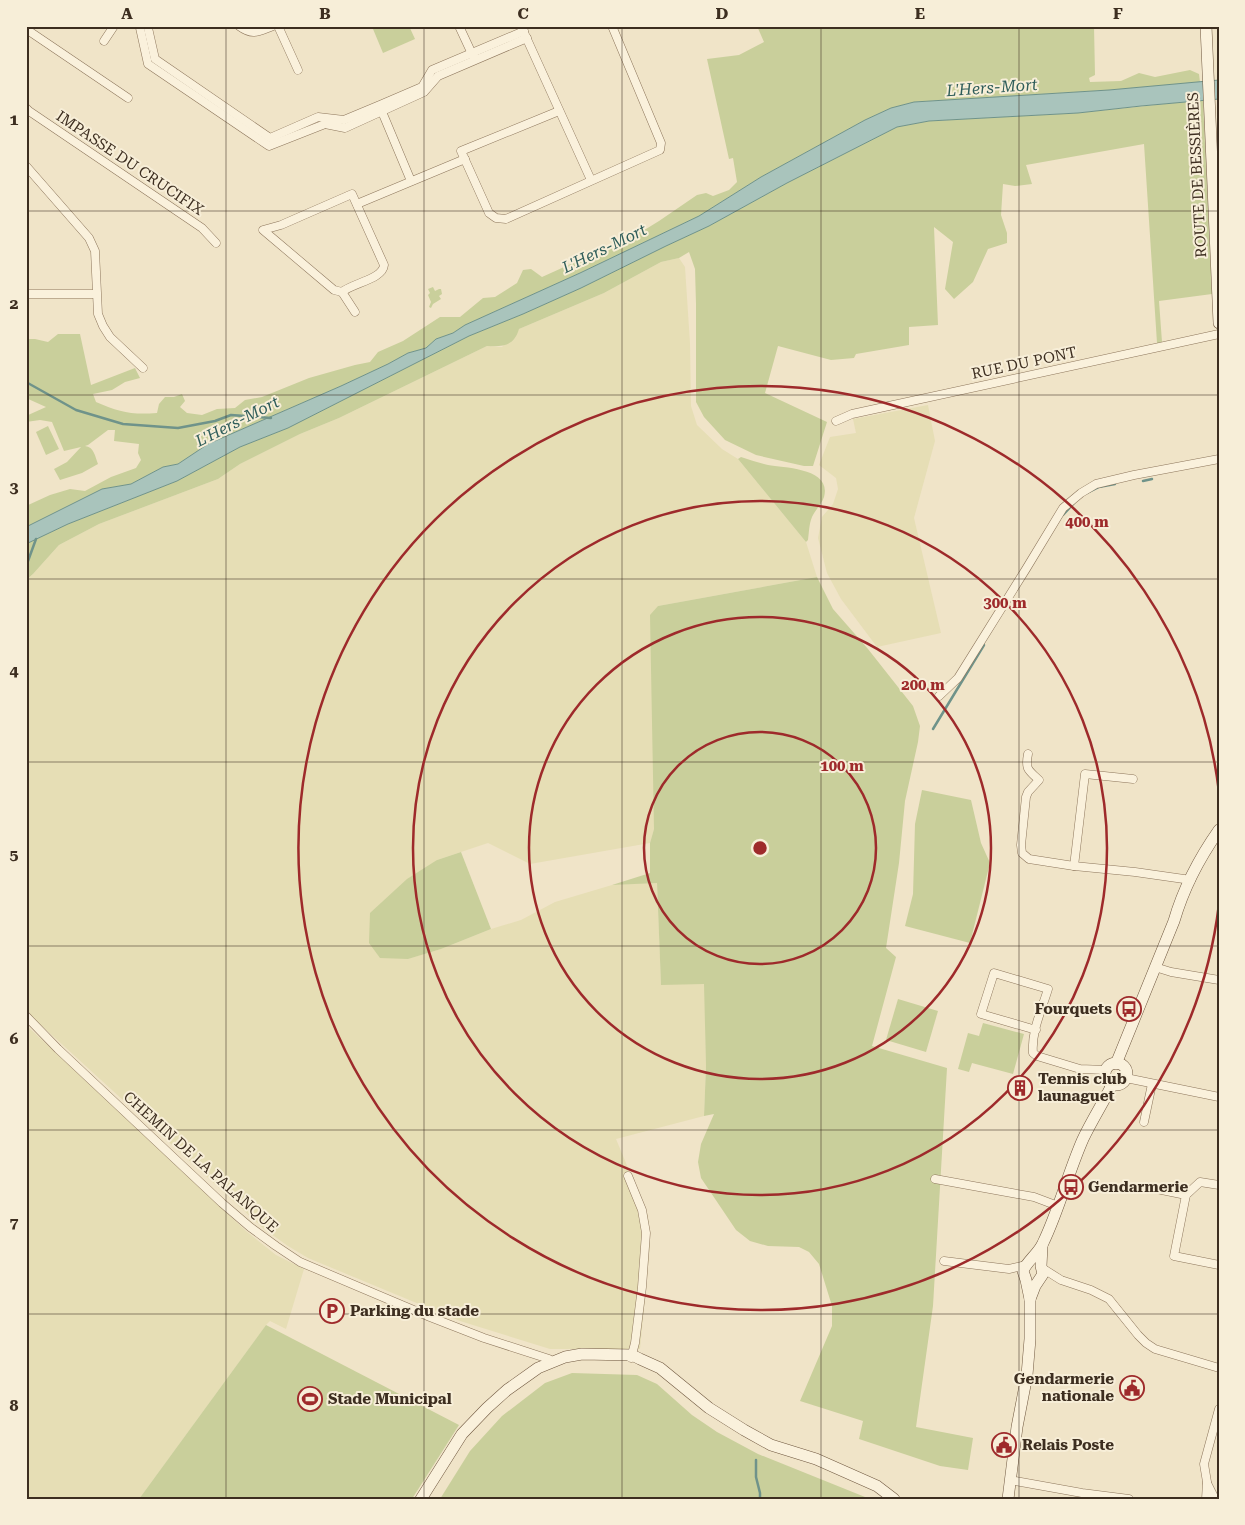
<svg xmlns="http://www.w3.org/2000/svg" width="1245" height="1525" font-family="'Roboto Serif',serif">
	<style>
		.farmland { fill: #e6deb5 }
		.green { fill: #c9cf9b }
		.water { fill: #a9c4bc; stroke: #6f938a }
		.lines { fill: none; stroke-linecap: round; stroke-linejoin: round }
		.stream { stroke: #6f938a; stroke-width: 2.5 }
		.street-casing { stroke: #8d765c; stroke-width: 9 }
		.secondary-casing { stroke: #6f573f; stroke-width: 12 }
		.street { stroke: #faf1dc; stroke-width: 8 }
		.secondary { stroke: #faf1dc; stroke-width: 11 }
		.grid { fill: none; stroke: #3d2e20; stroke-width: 1; stroke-opacity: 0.55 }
		.ring { fill: none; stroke: #9e2a2b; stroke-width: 2.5 }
		.labels { text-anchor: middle; stroke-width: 4; stroke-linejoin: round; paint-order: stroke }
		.street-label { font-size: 15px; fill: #3d2e20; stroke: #f7eed8 }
		.poi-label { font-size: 15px; font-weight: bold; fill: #3d2e20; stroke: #f7eed8; text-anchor: start }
		.water-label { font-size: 16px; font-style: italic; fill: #2f5d5a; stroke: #f7eed8 }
		.centre { fill: #9e2a2b; stroke: #f7eed8; stroke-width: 2.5 }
		.ring-label { font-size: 15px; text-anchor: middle; font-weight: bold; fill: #9e2a2b; stroke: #f7eed8; stroke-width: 4; stroke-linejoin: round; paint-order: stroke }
		.neatline { fill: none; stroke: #3d2e20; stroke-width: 2 }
		.grid-label { font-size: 16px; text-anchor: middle; font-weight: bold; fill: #3d2e20 }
	</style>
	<rect width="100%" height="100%" fill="#f0e4c8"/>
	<g class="farmland">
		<path d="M679,258L685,267L690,343L691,406L697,425L722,449L738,459L806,542L817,577L658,606L654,829L650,843L530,864L488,843L437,860L407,959L441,949L491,929L521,920L555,902L612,885L657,882L661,984L705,983L706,1066L704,1116L616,1139L648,1216L650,1246L640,1349H550L460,1321L308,1258L288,1246L264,1229L30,1015L26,1010V580L33,574L59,545L99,524L218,479L240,464L300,434L339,418L487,346L502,347L519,329L604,293L661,262Z"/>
		<path d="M928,405L935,441L914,518L941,633L877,647L841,599L827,573L818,538L822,517L833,504L838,489L836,478L819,465L830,437L856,433L853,419Z"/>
		<path d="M26,1025L246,1231L276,1255L304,1269L286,1329L270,1321L266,1325L139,1499H26Z"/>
	</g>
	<g class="green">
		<path d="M380,26H409L415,39L383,53L373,29Z"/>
		<path d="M757,26H1094L1095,75L1089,78L1090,82L1121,81L1139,73L1155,77L1190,70L1199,74L1200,82L1109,90L914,102L891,108L865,120L761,177L699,216L580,273L465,325L453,333L436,339L426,348L408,353L388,364L341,386L208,444L178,464L163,467L131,484L102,489L26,527V506L50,495L70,489L85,491L111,477L136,468L141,460L138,453L139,444L114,441L115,430H108L88,445L85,446C94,447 95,456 98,464L82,473L60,480L54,469L67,462L81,447L64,451L52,422L40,420L26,422V416L46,407L26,398V339H35L48,342L58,334H80L91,385L135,368L140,378L125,382L112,390L93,394L96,402C119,412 131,415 157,413L159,404L165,397H174L182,394L185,401L180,407L187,413L202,415L217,409L235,408L245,400L262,397L309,378L355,365L370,362L378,352L403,341L440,317H460L483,298L495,297L517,283L523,270L531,269L542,277L615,244L630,232L646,229L659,221L697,195L706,193L713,196L729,190L737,182L733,158L729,159L707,59L739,55L764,42Z"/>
		<path d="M1203,100L1212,294L1159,301L1162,342L1157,343L1144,144L1026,165L1032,184L1015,186L1003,184L1001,215L1007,233V243L988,249L973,282L954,299L945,289L953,242L934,227L938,325L909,327V345L856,354L854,358L831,360L778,346L765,393L827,422L813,466H804L756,455L725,440L704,417L696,402V304L695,269L689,252L679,258L661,262L604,293L519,329C514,346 503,347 487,346L339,418L300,434L240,464L218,479L99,524L59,545L33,574L26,580V544L68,524L177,481L240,447L288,428L469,336L523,314L581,288L666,246L709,226L787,183L897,127L929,121L1078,113Z"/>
		<path d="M433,287L435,291L439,289H441L442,294L439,296L441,299L433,304L431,308L429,307L431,302L428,295L430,293L428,289Z"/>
		<path d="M48,426L59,449L46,455L36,432Z"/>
		<path d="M741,457C750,460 759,463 768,465C785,468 832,468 824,497C822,504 815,510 812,517C809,524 809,533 808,540L806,542L738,459Z"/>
		<path d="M817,577L833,609L868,649L913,706L920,726L918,742L905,801L899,863L886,948L896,957L872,1046L947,1068L933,1306L916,1427L973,1438L968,1470L940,1466L859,1439L863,1421L800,1401L832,1326V1306L819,1264L809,1252L799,1247L768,1246L750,1241L736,1230L701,1178L698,1162L701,1144L714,1114L704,1116L706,1066L704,984L661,985L657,883L612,885L650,873V843L654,829L650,615L658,606Z"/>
		<path d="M922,790L971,800L981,843L990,863L970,943L905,926L913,894L915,824Z"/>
		<path d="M461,852L491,929L441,949L408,959L380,958L369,943L370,913L407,879L437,860Z"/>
		<path d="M898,999L938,1011L926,1052L886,1040Z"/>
		<path d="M983,1023L1024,1034L1013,1074L972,1063L969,1072L958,1069L968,1033L979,1036Z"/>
		<path d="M266,1325L459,1425L412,1499H139Z"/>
		<path d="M572,1373L637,1375L657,1384L692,1415L717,1432L758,1454L870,1499H440L470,1451L502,1416L545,1383Z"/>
	</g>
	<path class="water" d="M1219,80V99L1141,106L1078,113L929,121L897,127L787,183L709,226L666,246L581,288L523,314L469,336L288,428L240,447L177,481L68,524L26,544V527L102,489L131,484L163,467L178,464L208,444L341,386L388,364L408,353L426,348L436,339L453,333L465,325L580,273L699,216L761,177L865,120L891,108L914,102L1109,90Z"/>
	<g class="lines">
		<g class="stream">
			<path d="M26,382L76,410L123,424L178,428L215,421L231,415L271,418"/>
			<path d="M1143,481L1152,479"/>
			<path d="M1087,493L1099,487L1115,484"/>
			<path d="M1063,515L1074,503"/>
			<path d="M26,563L28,561L36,539"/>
			<path d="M933,729L984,645"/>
			<path d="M756,1460V1477L760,1493V1499"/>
		</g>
		<defs>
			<g id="street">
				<path d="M239,26C253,36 257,32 273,26"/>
				<path d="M278,26L298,70"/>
				<path d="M459,26L473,56"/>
				<path d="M521,26L591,180"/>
				<path d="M140,28L148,64L269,146L325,124L345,128L424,92L438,76L527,38"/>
				<path d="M148,28L155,59L270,138L318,117L344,120L380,105L422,87L432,70L524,31"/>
				<path d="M26,29L128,98"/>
				<path d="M104,41L114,26"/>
				<path d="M380,107L411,181"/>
				<path d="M26,108L29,111L202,228L216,243"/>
				<path d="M559,111L461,151L489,213L496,218L506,219L660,150L661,143L612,26"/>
				<path d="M26,166L89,238L95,251L98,314L103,326L110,337L143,368"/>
				<path d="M352,194L384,265C383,279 353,283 342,292L334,290L263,230L281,225Z"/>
				<path d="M357,204L465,159"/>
				<path d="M342,292L355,312"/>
				<path d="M26,294H96"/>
				<path d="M836,421L852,414L1219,334"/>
				<path d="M939,696L958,678L1026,569L1063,508L1081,493L1096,484L1134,475L1219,459"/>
				<path d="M1028,754C1025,769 1028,770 1039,780L1028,792L1026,797L1021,845L1022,853L1029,859L1074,866"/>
				<path d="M1133,779L1085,774L1074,866L1135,872L1191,880"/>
				<path d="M1155,967L1171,972L1219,980"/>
				<path d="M26,1016L58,1049L222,1203L250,1227L276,1246L300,1262L430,1317L484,1338L549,1359"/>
				<path d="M1036,1030L981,1014L994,973L1048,989C1042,1009 1031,1032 1033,1053L1037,1056L1080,1069L1106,1070"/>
				<path d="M1126,1078L1219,1097"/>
				<path d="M1144,1122L1152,1084"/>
				<path d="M628,1176L642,1210L646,1233L642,1287L635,1343L631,1358"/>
				<path d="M935,1179L1034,1197L1058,1206"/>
				<path d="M1219,1185L1200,1182L1186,1195L1174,1256L1219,1265"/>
				<path d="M1147,1187L1186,1195"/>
				<path d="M944,1261L1009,1269L1026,1265"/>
				<path d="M1042,1268L1061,1280L1091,1290L1109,1299L1138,1335L1146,1343L1155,1349L1219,1368"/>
				<path d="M1010,1480L1082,1493L1129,1499"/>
				<path d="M1207,1483L1215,1499"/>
				<path d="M1206,1499L1207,1482L1204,1464L1219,1409"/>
			</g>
			<g id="secondary">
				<path d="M1206,26L1219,323"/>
				<circle cx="1116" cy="1074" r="11"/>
				<path d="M1116,1064L1174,921C1183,890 1200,857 1219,830"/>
				<path d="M1030,1299L1035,1286L1043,1274L1041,1266L1042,1246"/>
				<path d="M421,1499L462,1434L487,1408L507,1390L538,1368L565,1357L582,1354L632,1355L640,1359L660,1368L709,1408L744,1430L771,1445L816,1459L877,1486L894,1499"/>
				<path d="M1008,1499L1017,1427L1027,1375L1030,1339V1299L1026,1280L1023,1271C1026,1262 1039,1253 1043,1243C1059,1210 1068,1173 1083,1139C1092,1120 1103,1103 1112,1085"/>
			</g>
		</defs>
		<use href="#street" class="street-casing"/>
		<use href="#secondary" class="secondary-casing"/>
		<use href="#street" class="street"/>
		<use href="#secondary" class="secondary"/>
	</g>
	<path class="grid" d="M226,26V1499M424,26V1499M622,26V1499M821,26V1499M1019,26V1499M26,211H1219M26,395H1219M26,579H1219M26,762H1219M26,946H1219M26,1130H1219M26,1314H1219"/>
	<g class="ring">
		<circle cx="760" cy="848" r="116"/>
		<circle cx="760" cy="848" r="231"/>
		<circle cx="760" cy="848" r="347"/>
		<path d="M1219 904A462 462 0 1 1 1219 792"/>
	</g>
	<defs>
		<symbol id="bus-ring" viewBox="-11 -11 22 22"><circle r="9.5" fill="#f7eed8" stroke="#9e2a2b" stroke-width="1.5"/><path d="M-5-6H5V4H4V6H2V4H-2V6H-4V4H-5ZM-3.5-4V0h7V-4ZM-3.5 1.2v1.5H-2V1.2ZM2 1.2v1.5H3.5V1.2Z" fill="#9e2a2b"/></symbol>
		<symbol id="building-ring" viewBox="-11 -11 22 22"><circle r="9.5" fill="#f7eed8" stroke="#9e2a2b" stroke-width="1.5"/><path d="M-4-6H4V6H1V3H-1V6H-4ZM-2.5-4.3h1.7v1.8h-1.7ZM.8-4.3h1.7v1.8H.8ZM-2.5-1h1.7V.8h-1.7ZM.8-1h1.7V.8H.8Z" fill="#9e2a2b"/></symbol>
		<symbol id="parking-ring" viewBox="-11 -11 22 22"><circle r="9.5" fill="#f7eed8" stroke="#9e2a2b" stroke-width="1.5"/><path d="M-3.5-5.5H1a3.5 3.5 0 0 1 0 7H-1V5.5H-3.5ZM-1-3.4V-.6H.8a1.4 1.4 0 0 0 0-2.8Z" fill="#9e2a2b"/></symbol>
		<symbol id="civic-ring" viewBox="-11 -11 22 22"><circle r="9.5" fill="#f7eed8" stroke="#9e2a2b" stroke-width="1.5"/><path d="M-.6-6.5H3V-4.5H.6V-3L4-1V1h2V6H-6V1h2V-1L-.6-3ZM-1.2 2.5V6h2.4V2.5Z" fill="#9e2a2b"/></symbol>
		<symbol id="stadium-ring" viewBox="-11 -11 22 22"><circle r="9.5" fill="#f7eed8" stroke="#9e2a2b" stroke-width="1.5"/><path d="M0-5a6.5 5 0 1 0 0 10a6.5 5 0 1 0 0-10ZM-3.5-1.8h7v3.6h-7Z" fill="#9e2a2b"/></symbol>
	</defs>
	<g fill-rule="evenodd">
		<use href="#bus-ring" x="1115" y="995" width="28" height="28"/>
		<use href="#building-ring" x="1006" y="1074" width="28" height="28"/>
		<use href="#bus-ring" x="1057" y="1173" width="28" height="28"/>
		<use href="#parking-ring" x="318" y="1297" width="28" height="28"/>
		<use href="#civic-ring" x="1118" y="1374" width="28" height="28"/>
		<use href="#stadium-ring" x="296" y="1385" width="28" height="28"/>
		<use href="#civic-ring" x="990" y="1431" width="28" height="28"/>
	</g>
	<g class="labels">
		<g class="street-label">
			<text transform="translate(130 163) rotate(34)" y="5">IMPASSE DU CRUCIFIX</text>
			<text transform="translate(1197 175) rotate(-93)" y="5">ROUTE DE BESSIÈRES</text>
			<text transform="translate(1024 363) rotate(-12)" y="5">RUE DU PONT</text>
			<text transform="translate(201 1162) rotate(42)" y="5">CHEMIN DE LA PALANQUE</text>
		</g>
		<g class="poi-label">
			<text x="1112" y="1014" text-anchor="end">Fourquets</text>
			<text x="1038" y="1084">Tennis club<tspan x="1038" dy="17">launaguet</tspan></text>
			<text x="1088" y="1192">Gendarmerie</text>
			<text x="350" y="1316">Parking du stade</text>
			<text x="1114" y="1384" text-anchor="end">Gendarmerie<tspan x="1114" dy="17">nationale</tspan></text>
			<text x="328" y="1404">Stade Municipal</text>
			<text x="1022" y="1450">Relais Poste</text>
		</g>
		<g class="water-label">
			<text transform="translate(992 87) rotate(-4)" y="6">L'Hers-Mort</text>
			<text transform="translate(604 248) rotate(-26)" y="6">L'Hers-Mort</text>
			<text transform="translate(237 421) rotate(-27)" y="6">L'Hers-Mort</text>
		</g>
	</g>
	<circle cx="760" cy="848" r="8" class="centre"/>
	<g class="ring-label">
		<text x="1087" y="527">400 m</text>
		<text x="1005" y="608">300 m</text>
		<text x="923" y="690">200 m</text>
		<text x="842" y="771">100 m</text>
	</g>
	<rect width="1245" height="1525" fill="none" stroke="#f7eed8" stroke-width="55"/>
	<rect x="28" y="28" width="1190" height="1470" class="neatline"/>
	<g class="grid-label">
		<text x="127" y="19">A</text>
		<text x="325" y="19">B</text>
		<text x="523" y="19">C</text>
		<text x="722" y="19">D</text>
		<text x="920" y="19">E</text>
		<text x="1118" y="19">F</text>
		<text x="14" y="125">1</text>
		<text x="14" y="309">2</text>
		<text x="14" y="493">3</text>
		<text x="14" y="676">4</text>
		<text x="14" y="860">5</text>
		<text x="14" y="1044">6</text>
		<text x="14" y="1228">7</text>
		<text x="14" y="1411">8</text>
	</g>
</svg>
